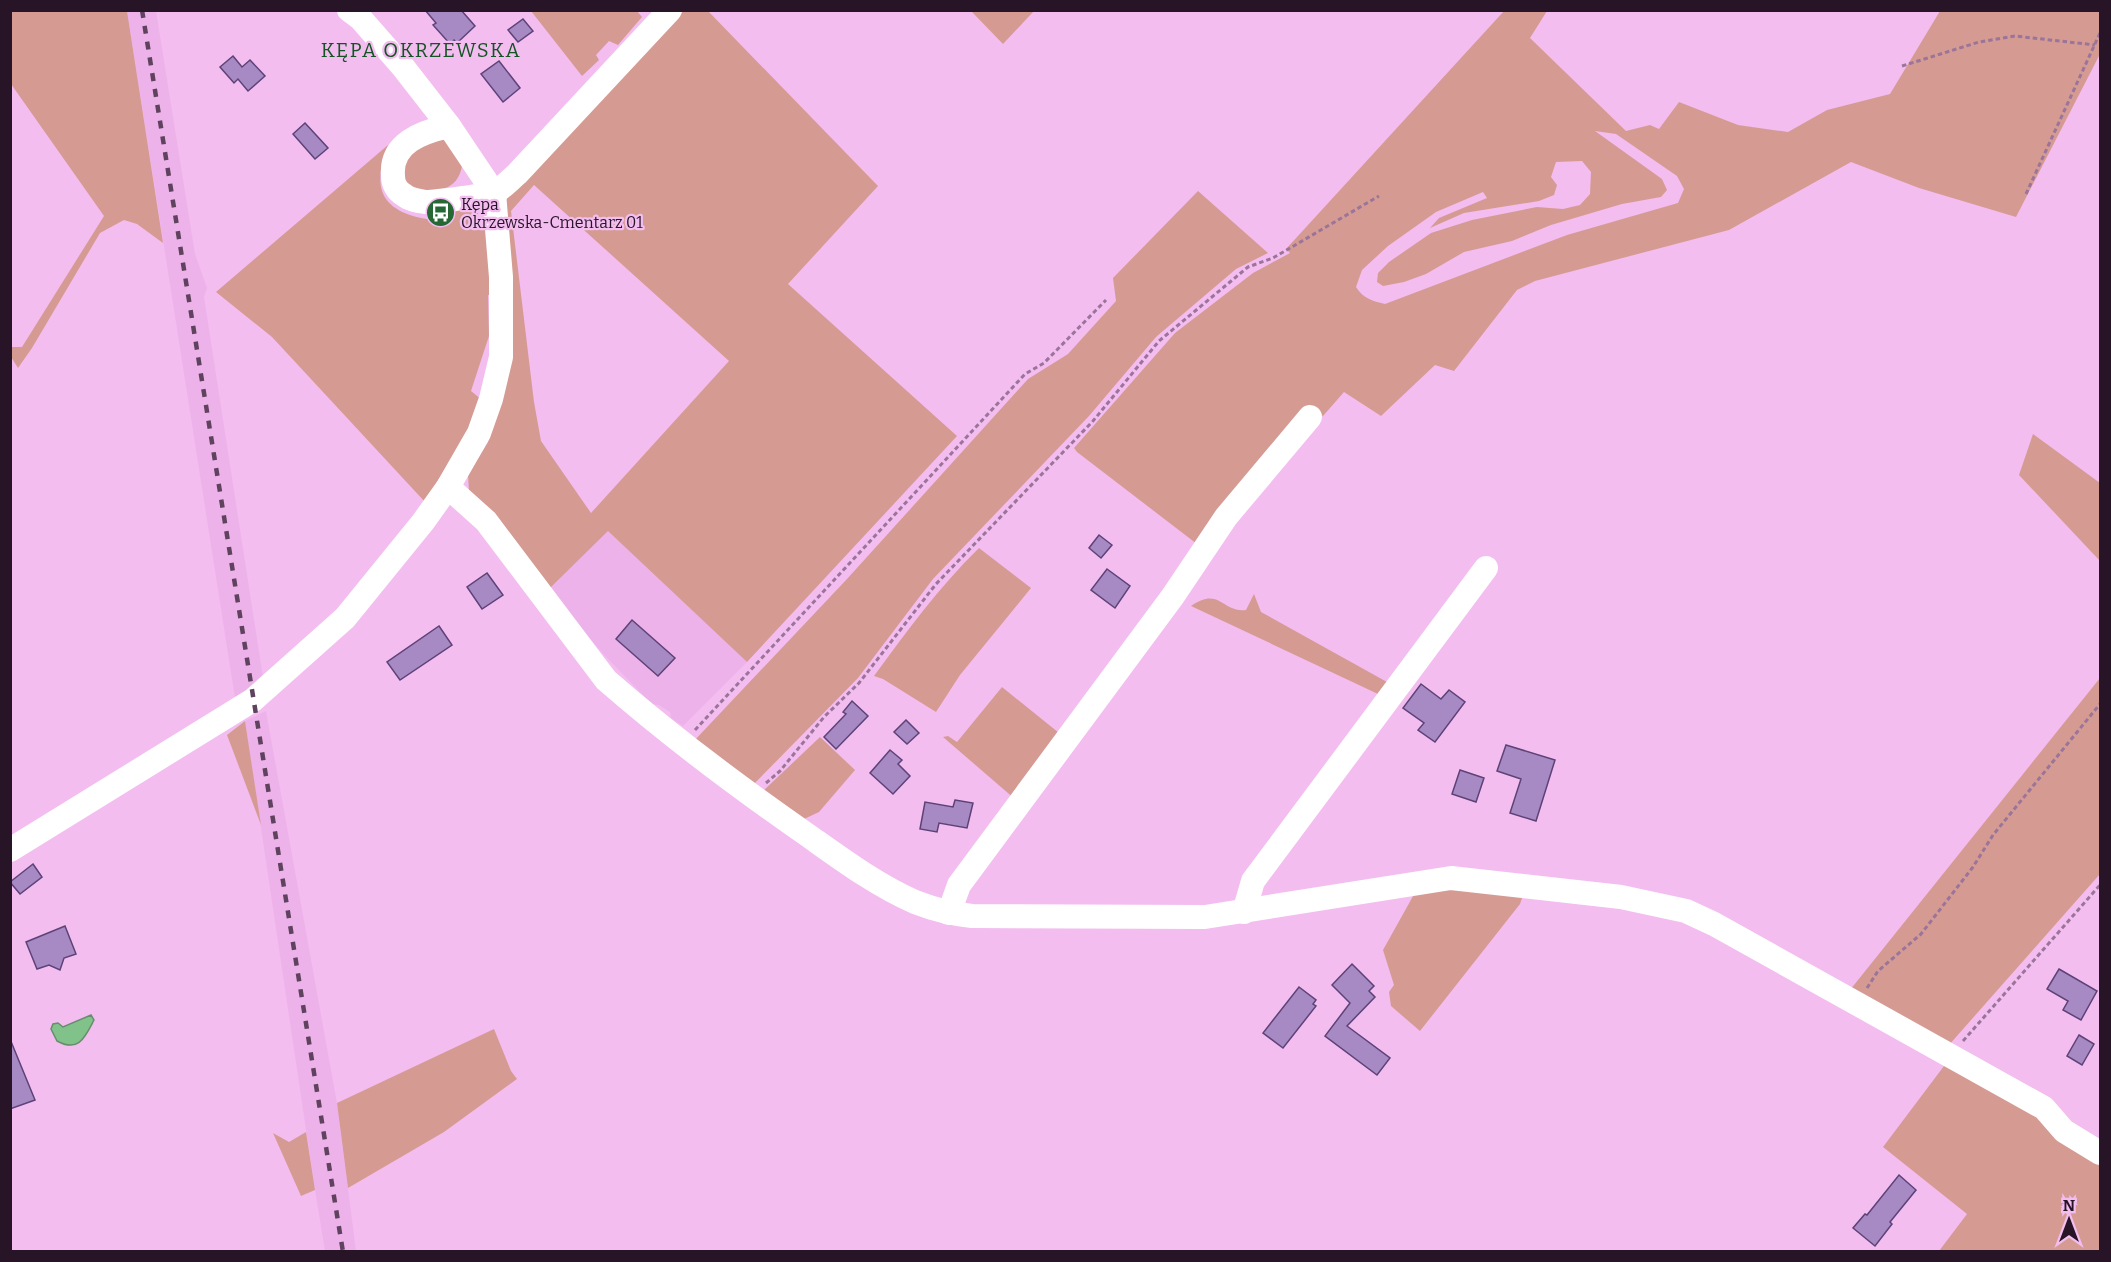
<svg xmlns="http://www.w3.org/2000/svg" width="2111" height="1262" font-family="Bitter,serif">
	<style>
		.built { fill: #eeb2eb }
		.green { fill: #d59b93; fill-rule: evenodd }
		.water { fill: #81c28a; stroke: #668e6c; stroke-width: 1.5 }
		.building { fill: #a789c3; stroke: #5e4277; stroke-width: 1.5 }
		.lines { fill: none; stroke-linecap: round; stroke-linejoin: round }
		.path { stroke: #9b749a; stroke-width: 3; stroke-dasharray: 4.5 3; stroke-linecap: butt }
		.minor { stroke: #fff; stroke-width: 24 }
		.rail { stroke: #5f425e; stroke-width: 4.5; stroke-dasharray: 8 8; stroke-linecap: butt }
		.labels { text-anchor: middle; stroke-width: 4.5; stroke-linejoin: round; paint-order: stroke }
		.poi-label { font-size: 16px; fill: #271427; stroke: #f3bdf0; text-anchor: start }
		.quarter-label { font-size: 20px; letter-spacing: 1.5px; fill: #145424; stroke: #f3bdf0 }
	</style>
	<rect width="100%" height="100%" fill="#f3bdf0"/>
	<g class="built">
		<path d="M127,11H156L195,254L207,288L204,297L264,684L235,698Z"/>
		<path d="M608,530L747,662L683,726L671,718L670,712L659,705L652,704L606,657L548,590Z"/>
		<path d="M266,711L337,1103L356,1251H325L315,1190L245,721Z"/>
	</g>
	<g class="green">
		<path d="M11,10L127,11L163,243L137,224L124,220L100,233L32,348L18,368L11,357V347H22L104,216L11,84Z"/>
		<path d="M531,11H637L642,17L618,45L609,41L596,55L599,60L582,76Z"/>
		<path d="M683,11H708L878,186L788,284L957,436L747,662L608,531L548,590L469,491L468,475L488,442L513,325L504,210L508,193ZM534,185L729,361L591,513L541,441L534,402L511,211Z"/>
		<path d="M971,11H1034L1003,44Z"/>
		<path d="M1504,11H1547L1530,38L1626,131L1650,125L1659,129L1679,102L1738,125L1788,132L1827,110L1890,94L1940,11H2100V54L2016,217L1919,188L1851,162L1729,230L1535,281L1517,290L1454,371L1435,365L1381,416L1344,392L1323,416L1312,409L1197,544L1077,452L1074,448L1175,333L1253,273L1290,253L1286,249ZM1595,131L1616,134L1677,176L1684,189L1678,203L1567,235L1385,304C1372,301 1363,298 1356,287L1362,270L1388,246L1436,212L1483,192L1487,198L1439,218L1430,228L1464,213L1539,201L1554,195L1557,185L1551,177L1556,162L1582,161L1591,172L1590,194L1580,205L1563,209L1537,207L1472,220L1431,233L1389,262L1378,273L1377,282L1383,286L1404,282L1426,274L1464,252L1512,241L1551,225L1622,204L1661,197L1667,190L1662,179Z"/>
		<path d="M438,138L445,140L463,161C459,190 443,190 418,192L405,182L404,162L410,153Z"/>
		<path d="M388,145C377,176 373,202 410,215C419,218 428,220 438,219C446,217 456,211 464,207L488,224L492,295H488L489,336L471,391L482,400L464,437L425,502L272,337L216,292Z"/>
		<path d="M1198,191L1268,253L1236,269L1156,337L1089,416L933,579L858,678L753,785L693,742L847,579L1028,379L1068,354L1116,301L1113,278Z"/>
		<path d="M2033,434L2100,483V561L2019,475Z"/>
		<path d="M979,548L1031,588L960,675L936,712L883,679L874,676C907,631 939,587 979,548Z"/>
		<path d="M1254,594L1261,612L1387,682L1378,694L1191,606C1220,586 1222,613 1246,610Z"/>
		<path d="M2100,678V874L1949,1045L1850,990Z"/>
		<path d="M1002,687L1064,737L1016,800L943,737L948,736L957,742Z"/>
		<path d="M245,721L261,825L227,735Z"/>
		<path d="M820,737L855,770L819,812L802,820L762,792Z"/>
		<path d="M1417,889L1524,892L1520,904L1420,1031L1391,1006L1389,992L1394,985L1383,950Z"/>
		<path d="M494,1029L511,1071L517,1079L444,1132L348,1188L337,1103Z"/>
		<path d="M1947,1062L2036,1112L2100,1160V1251H1939L1967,1214L1883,1147Z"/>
		<path d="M306,1132L315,1190L301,1196L273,1133L289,1142Z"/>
	</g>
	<path class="water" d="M91,1015L94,1020C85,1037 79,1053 57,1041L51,1029L53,1024L58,1023L63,1027Z"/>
	<g class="building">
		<path d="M425,10H461L475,26L457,43L454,40L450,44L433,25L436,23Z"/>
		<path d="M523,19L533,31L518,42L508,30Z"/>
		<path d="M233,56L242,67L250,60L265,76L248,91L238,79L234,83L220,67Z"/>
		<path d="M499,61L520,88L503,102L481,74Z"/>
		<path d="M305,123L328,148L315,159L293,134Z"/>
		<path d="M1099,535L1112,545L1101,558L1089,548Z"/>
		<path d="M1107,569L1130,586L1115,608L1091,590Z"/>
		<path d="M487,573L503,595L482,609L467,587Z"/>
		<path d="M632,620L675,658L658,676L616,639Z"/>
		<path d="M439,626L452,645L400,680L387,662Z"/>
		<path d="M1421,684L1441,699L1449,690L1465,702L1435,742L1418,730L1424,723L1403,708Z"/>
		<path d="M852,701L868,716L836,749L824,737L846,714L843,712Z"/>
		<path d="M906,720L919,733L907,744L894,732Z"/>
		<path d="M1506,745L1555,760L1536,821L1510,813L1521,779L1497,771Z"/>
		<path d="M890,750L902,760L898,764L910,776L893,794L870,773Z"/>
		<path d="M1460,770L1484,778L1476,802L1452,794Z"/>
		<path d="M955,800L973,803L967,828L939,823L937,832L920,829L925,802L953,807Z"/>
		<path d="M33,864L42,877L20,894L10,882Z"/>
		<path d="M65,926L76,954L64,958L60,970L49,965L37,969L26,942Z"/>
		<path d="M1352,964L1374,986L1369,991L1375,997L1347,1026L1390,1058L1377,1075L1325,1036L1350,1003L1332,985Z"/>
		<path d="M2059,969L2097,991L2081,1020L2063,1010L2068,1001L2047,989Z"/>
		<path d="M1299,987L1316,1000L1313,1004L1316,1006L1283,1048L1263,1033Z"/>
		<path d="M2079,1035L2094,1044L2082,1065L2067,1056Z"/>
		<path d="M10,1039L35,1100L10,1109Z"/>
		<path d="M1899,1175L1916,1190L1890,1222L1892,1224L1875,1246L1853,1228L1865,1214L1867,1215Z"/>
	</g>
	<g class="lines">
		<g class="path">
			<path d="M1902,66L1979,42L2015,36L2095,45"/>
			<path d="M2026,194L2100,33"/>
			<path d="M695,730L1025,374L1044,363L1106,300"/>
			<path d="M766,783L780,771L824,717L859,683L936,584L1093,421L1159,341L1248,267L1273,258L1379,196"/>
			<path d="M1867,988L1878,971L1921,934L1973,867L1993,835L2100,704"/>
			<path d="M1963,1041L2100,885"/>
		</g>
		<g class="minor">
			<path d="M449,126C422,132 390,143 393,176C393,184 397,191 404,195C410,200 419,201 426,202C434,202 490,195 495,192C503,188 510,180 517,174L670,10"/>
			<path d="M448,487L486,521L606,680C669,735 737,786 806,834C840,858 876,885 915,902C933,909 952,914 972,916L1205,917L1451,878L1621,897L1686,911L1714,924L2044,1108L2064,1131L2100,1153"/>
			<path d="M10,850L253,700L345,618L423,522L448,487L479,433L491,399L501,357V277L494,193L449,126L403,67L361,19L349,10"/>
			<path d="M1244,912L1253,881L1486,568"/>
			<path d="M949,913L959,885L1173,596L1226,517L1310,417"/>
		</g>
		<path class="rail" d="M142,10L343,1252"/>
	</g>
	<defs>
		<symbol id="bus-disc" viewBox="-11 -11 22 22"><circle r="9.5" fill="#256834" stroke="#f3bdf0"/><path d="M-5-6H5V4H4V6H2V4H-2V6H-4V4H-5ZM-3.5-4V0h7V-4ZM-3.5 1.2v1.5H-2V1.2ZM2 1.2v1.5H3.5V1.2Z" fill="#fff"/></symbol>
	</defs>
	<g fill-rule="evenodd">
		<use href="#bus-disc" x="424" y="196" width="33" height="33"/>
	</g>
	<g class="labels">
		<g class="poi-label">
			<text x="461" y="210">Kępa<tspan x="461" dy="18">Okrzewska-Cmentarz 01</tspan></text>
		</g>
		<g class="quarter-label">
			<text x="421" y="57">KĘPA OKRZEWSKA</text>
		</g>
	</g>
	<rect width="2111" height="1262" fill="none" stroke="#271427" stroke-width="24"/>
	<g transform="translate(2069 1220)" stroke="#f3bdf0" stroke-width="4.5" paint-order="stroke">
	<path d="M0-4.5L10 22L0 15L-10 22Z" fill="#271427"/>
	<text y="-9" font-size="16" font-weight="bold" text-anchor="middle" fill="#271427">N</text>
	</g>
</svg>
